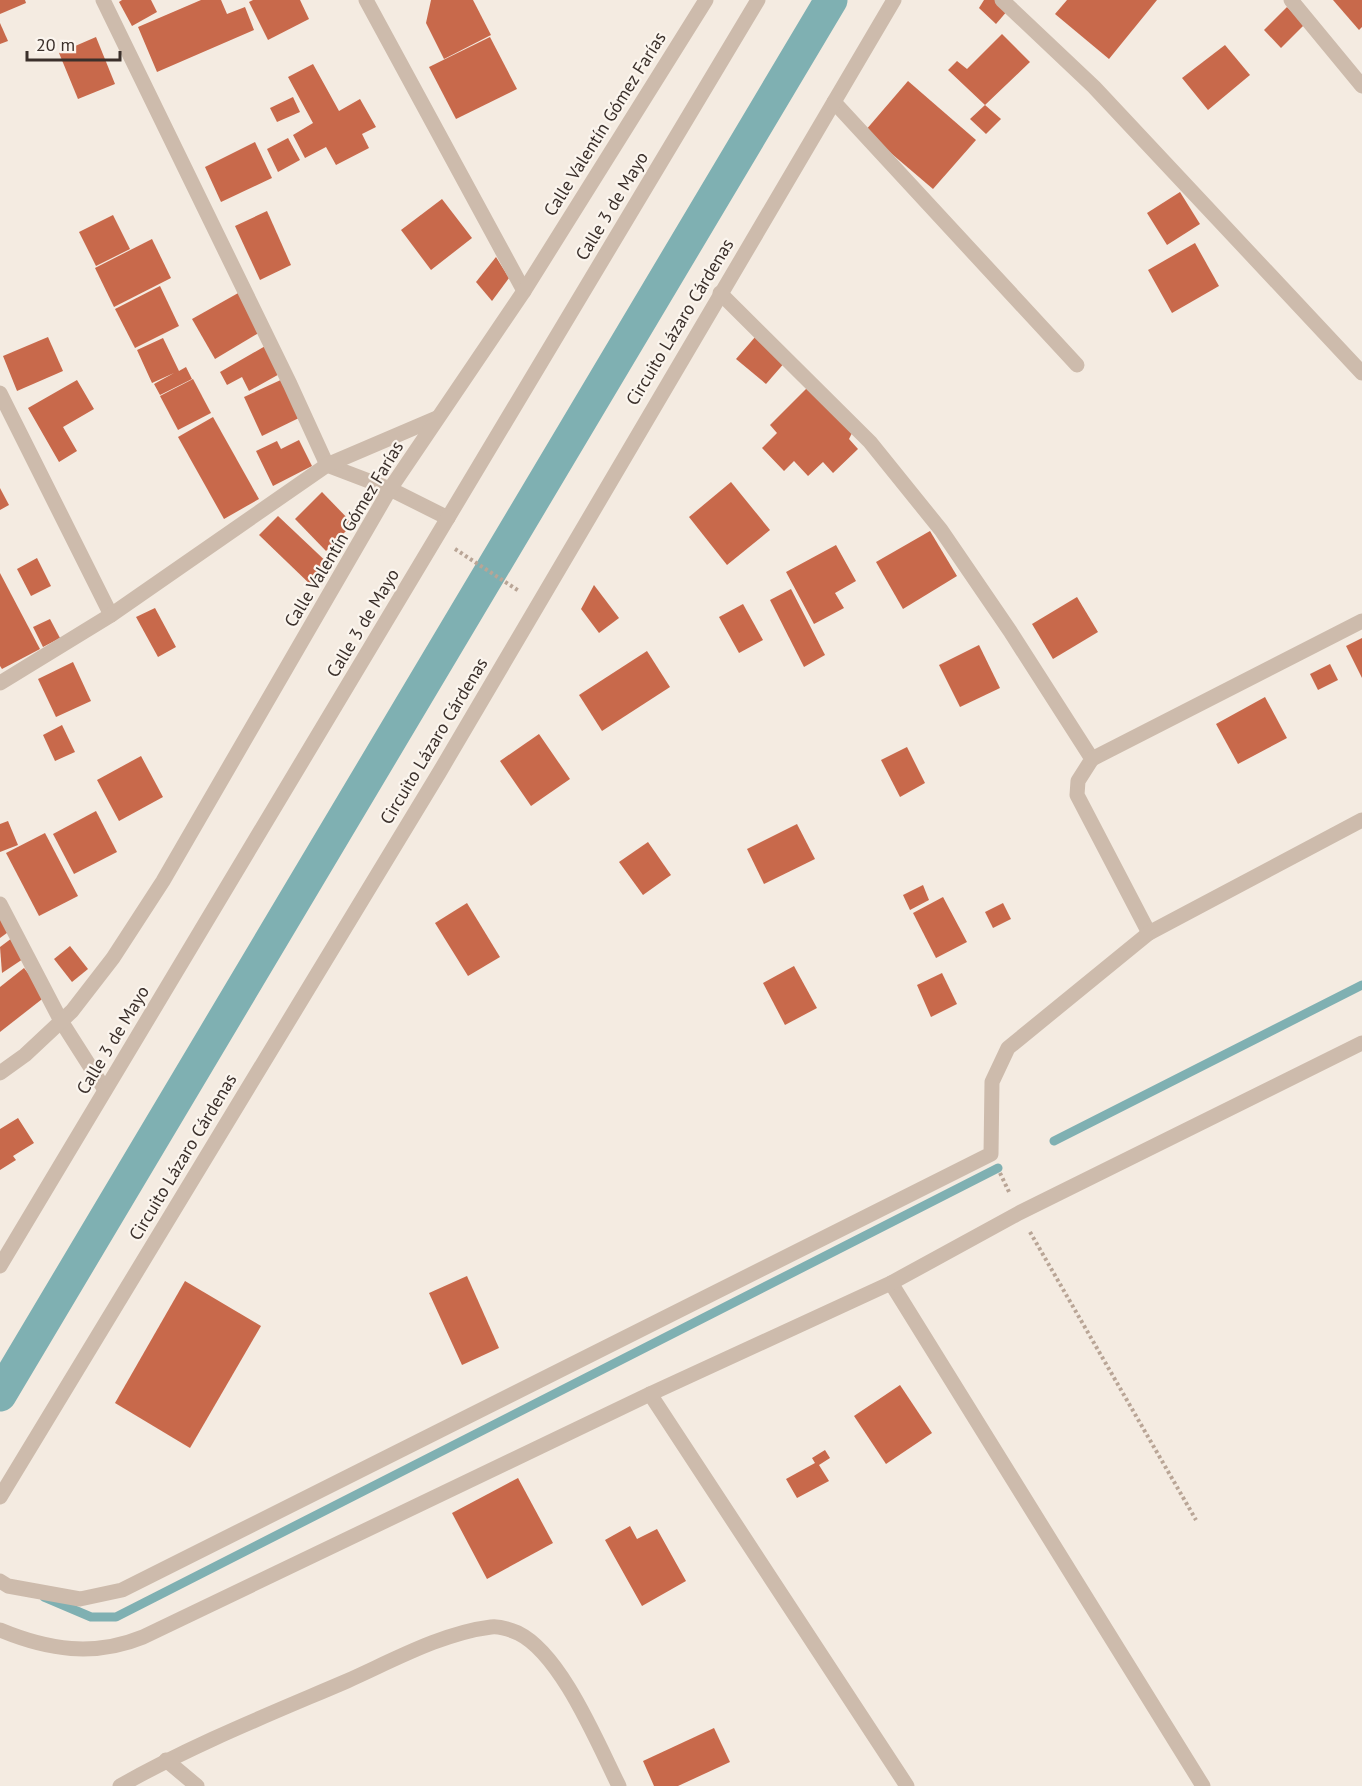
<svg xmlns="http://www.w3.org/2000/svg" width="1362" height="1786" font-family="'PT Sans',sans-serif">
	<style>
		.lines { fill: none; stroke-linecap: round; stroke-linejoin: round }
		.stream { stroke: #7fb0b2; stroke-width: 9 }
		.canal { stroke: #7fb0b2; stroke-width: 33 }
		.building { fill: #c8694b }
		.path { stroke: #b9a596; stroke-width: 4; stroke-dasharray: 3 3; stroke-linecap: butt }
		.minor { stroke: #cdbbac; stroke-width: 15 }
		.labels { text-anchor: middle; stroke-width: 4.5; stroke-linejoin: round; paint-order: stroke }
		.street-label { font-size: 18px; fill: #3b302b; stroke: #fbf5ee }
	</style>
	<rect width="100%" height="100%" fill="#f4ebe1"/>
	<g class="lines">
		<g class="stream">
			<path d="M1054,1141L1362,985"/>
			<path d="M44,1597L91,1617H116L998,1168"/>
		</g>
		<path class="canal" d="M0,1395L831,0"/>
	</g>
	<g class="building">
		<path d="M0,0H25L26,3L0,14Z"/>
		<path d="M122,0H151L157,12L132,26L119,2Z"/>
		<path d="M201,0H221L227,14L245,7L254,30L157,72L138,27Z"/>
		<path d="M253,0H300L309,19L268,40L249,2Z"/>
		<path d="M431,0H473L491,35L444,59L426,23Z"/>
		<path d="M984,0H996L1008,10L996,24L979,8Z"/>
		<path d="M1067,0H1157L1109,59L1055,14Z"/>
		<path d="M1333,0H1362V27L1359,30Z"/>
		<path d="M1287,7L1305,24L1281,48L1264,30Z"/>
		<path d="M0,23L8,41L0,44Z"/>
		<path d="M1002,34L1030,62L985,105L948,70L957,61L967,69Z"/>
		<path d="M96,37L115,84L78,99L59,53Z"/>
		<path d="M490,37L517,89L456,119L429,67Z"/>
		<path d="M1225,45L1250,75L1208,110L1182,78Z"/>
		<path d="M313,64L339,111L360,99L376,127L362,134L369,148L336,165L326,147L305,158L293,135L313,123L288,77Z"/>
		<path d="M908,81L976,140L933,189L865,131Z"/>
		<path d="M293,97L300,112L277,122L270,108Z"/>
		<path d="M985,105L1001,119L986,134L970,119Z"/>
		<path d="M288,138L300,160L278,172L267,149Z"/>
		<path d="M255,142L272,178L221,202L205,167Z"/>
		<path d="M1180,192L1200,224L1167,245L1147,213Z"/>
		<path d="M442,199L472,238L431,270L401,230Z"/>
		<path d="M267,211L291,265L260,280L235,226Z"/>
		<path d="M113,215L130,249L96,266L79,232Z"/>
		<path d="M152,239L171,278L114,307L95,268Z"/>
		<path d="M1195,243L1219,286L1172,313L1148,270Z"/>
		<path d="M496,257L509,278L492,301L476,282Z"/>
		<path d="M160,286L179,326L135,348L115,309Z"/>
		<path d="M240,292L262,331L215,359L192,319Z"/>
		<path d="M756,336L786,361L766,384L736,359Z"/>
		<path d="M48,337L63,371L17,391L3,356Z"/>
		<path d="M163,338L179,371L186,367L192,379L160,395L154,384L174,373L152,383L137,350Z"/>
		<path d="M267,345L283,372L249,391L242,377L227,385L220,372Z"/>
		<path d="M285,378L303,416L262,436L244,397Z"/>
		<path d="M193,379L211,413L178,430L160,396Z"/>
		<path d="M77,380L94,409L63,427L77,451L59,462L28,408Z"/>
		<path d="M809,386L853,431L849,439L858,449L833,473L823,462L808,476L794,461L784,471L762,448L777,433L770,425Z"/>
		<path d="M213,417L259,499L224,519L178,437Z"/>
		<path d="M299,440L312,466L273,486L256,451L277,441L281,449Z"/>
		<path d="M731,482L770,530L727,565L689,517Z"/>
		<path d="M0,488L9,505L0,510Z"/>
		<path d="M322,492L353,524L326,551L295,519Z"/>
		<path d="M278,516L333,568L314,588L259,535Z"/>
		<path d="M930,531L957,576L903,609L876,562Z"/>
		<path d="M836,545L856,581L835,593L844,608L814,624L786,572Z"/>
		<path d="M37,558L51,586L31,596L17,569Z"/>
		<path d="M0,573L40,649L2,669L0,666Z"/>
		<path d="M594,585L619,618L599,633L581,609Z"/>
		<path d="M791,589L825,655L804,667L770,600Z"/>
		<path d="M1077,597L1098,632L1053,659L1032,624Z"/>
		<path d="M743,604L763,640L739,653L719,617Z"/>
		<path d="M155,608L176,647L158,657L136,617Z"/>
		<path d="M50,619L60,638L43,647L33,627Z"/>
		<path d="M1362,638V678L1346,646Z"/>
		<path d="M979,645L1000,688L960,707L939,665Z"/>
		<path d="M647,651L670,687L602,731L579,695Z"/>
		<path d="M73,662L91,701L56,717L38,679Z"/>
		<path d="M1330,664L1338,680L1318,690L1310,674Z"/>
		<path d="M1265,697L1287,738L1238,764L1216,724Z"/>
		<path d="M62,725L75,752L55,761L43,735Z"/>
		<path d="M539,734L570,779L531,806L500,761Z"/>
		<path d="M907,747L925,783L900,797L881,760Z"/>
		<path d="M141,756L163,797L119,821L97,780Z"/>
		<path d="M96,811L117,852L74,874L53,834Z"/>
		<path d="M8,821L18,845L0,852V824Z"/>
		<path d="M797,824L815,859L764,884L747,849Z"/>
		<path d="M45,833L78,896L39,916L6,853Z"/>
		<path d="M648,842L671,875L643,895L619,862Z"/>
		<path d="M923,885L929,900L910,910L903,895Z"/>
		<path d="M943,897L967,942L936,958L913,913Z"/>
		<path d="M467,903L500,957L468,976L435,923Z"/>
		<path d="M1003,903L1011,919L993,928L985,912Z"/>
		<path d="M0,914L11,930L0,938Z"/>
		<path d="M12,938L26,957L2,973L0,947Z"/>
		<path d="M70,946L88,969L72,982L54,959Z"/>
		<path d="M794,966L817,1008L785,1025L763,983Z"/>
		<path d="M24,968L46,996L0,1032V987Z"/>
		<path d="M942,973L957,1004L931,1017L917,985Z"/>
		<path d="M18,1118L34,1143L13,1156L16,1160L0,1170V1129Z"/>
		<path d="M467,1276L499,1348L462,1365L429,1293Z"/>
		<path d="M185,1281L261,1326L190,1448L115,1403Z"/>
		<path d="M900,1385L932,1433L886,1464L854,1416Z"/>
		<path d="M825,1450L830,1458L819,1465L829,1481L797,1498L786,1479L815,1463L812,1458Z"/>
		<path d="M518,1478L553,1543L487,1579L452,1513Z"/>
		<path d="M630,1526L637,1539L657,1529L686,1581L642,1606L605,1540Z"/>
		<path d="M714,1728L730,1762L678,1786H654L643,1761Z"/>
	</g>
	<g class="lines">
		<g class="path">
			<path d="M455,549L519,591"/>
			<path d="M1000,1173L1010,1194"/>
			<path d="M1030,1232L1196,1520"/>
		</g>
		<g class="minor">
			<path d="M103,0L290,384L327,465L390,489L448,518"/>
			<path d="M366,0L524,291"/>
			<path d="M1002,0L1094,87L1362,373"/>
			<path d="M1291,0L1362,86"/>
			<path d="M834,102L1077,365"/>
			<path d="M720,293L870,442L941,530L1010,631L1092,759L1078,781L1077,795L1149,933"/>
			<path d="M0,393L111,615"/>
			<path d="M0,683L111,615L327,465L437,418"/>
			<path d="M1092,759L1362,621"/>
			<path d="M0,904L61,1021L105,1090"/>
			<path d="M0,1073L25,1055L72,1011L113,958L163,881L390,489L524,291L706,0"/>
			<path d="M0,1266L758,0"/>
			<path d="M891,1283L1203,1786"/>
			<path d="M650,1394L907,1786"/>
			<path d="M0,1497L439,773L894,0"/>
			<path d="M0,1581L8,1586L80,1599L122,1590L991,1154L992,1082L1008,1048L1149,933L1362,820"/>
			<path d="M0,1630C48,1650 94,1657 143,1637L650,1394L891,1283L1019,1213L1362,1043"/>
			<path d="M166,1760L197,1786"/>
			<path d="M120,1786C192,1745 270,1714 347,1681C392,1661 442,1633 491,1627C499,1626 511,1630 518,1633C561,1654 597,1742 619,1786"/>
		</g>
	</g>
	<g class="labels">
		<g class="street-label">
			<text transform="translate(605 124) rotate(-58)" y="6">Calle Valentín Gómez Farías</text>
			<text transform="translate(612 206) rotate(-59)" y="6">Calle 3 de Mayo</text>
			<text transform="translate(680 322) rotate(-59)" y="6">Circuito Lázaro Cárdenas</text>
			<text transform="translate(344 534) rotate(-59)" y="6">Calle Valentín Gómez Farías</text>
			<text transform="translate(363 623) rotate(-59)" y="6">Calle 3 de Mayo</text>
			<text transform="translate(434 741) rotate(-59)" y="6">Circuito Lázaro Cárdenas</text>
			<text transform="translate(113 1040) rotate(-59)" y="6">Calle 3 de Mayo</text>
			<text transform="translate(183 1157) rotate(-59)" y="6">Circuito Lázaro Cárdenas</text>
		</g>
	</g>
	<path d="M27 51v9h93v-9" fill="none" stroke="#3b302b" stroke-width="3"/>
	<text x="36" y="51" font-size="18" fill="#3b302b" stroke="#fbf5ee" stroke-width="4.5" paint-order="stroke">20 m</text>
</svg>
